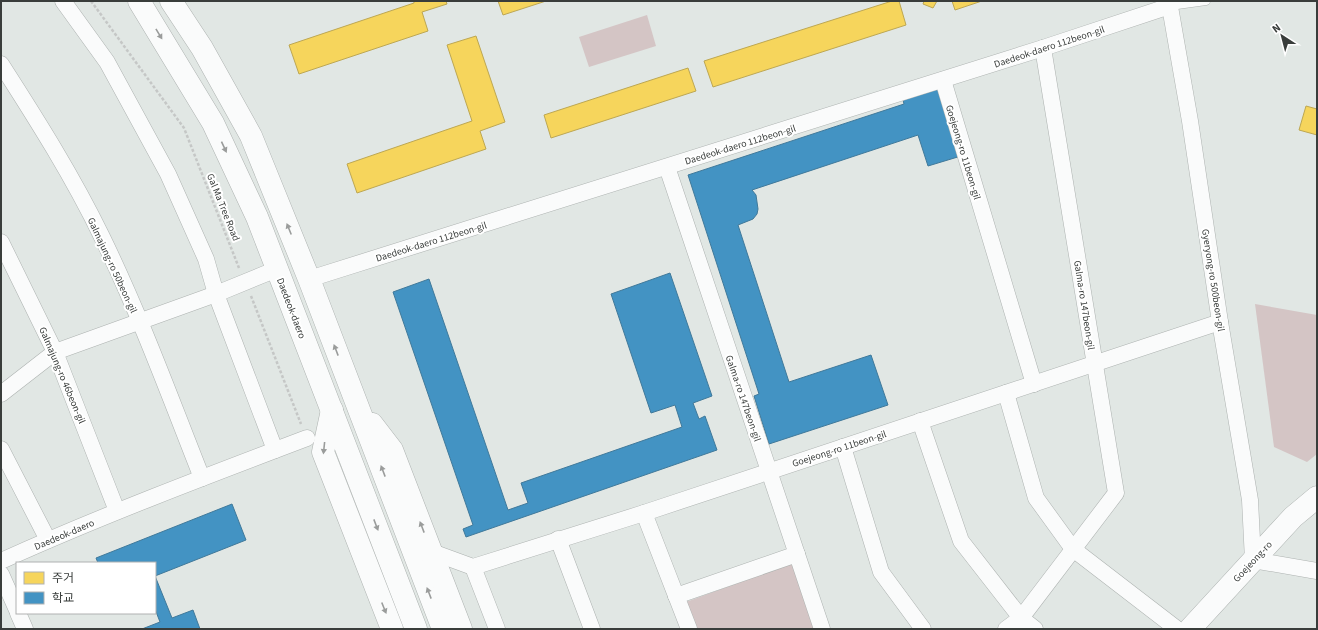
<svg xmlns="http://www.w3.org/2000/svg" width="1318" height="630" font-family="'Source Sans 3','Noto Sans KR',sans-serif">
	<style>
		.green { fill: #d4c5c5 }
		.homes { fill: #f6d55c; stroke: #bda752 }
		.schools { fill: #4393c3; stroke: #40799a }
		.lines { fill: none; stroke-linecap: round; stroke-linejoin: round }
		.service-casing { stroke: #adb2b0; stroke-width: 9 }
		.minor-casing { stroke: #adb2b0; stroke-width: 17 }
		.secondary-casing { stroke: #adb2b0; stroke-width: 23 }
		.primary-casing { stroke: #adb2b0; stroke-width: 23 }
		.path { stroke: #c5c7c6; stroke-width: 2.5; stroke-dasharray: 3 2; stroke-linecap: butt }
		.service { stroke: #fafbfb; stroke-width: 8 }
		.minor { stroke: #fafbfb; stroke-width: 16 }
		.secondary { stroke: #fafbfb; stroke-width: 22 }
		.primary { stroke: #fafbfb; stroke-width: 22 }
		.oneway { fill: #9a9c9b }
		.labels { text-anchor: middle; stroke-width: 4; stroke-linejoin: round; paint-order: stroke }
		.street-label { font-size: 10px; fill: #393d3b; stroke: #fff }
	</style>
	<rect width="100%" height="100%" fill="#e1e7e4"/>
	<g class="green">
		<path d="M647,15L656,46L589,67L579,37Z"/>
		<path d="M1255,304L1317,315V454L1307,462L1274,447Z"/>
		<path d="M792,563L816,629H696L686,602Z"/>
	</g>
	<g class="homes">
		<path d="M414,1H446L447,4L422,12L428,31L299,74L289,45L414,3Z"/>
		<path d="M498,1H546L503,15Z"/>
		<path d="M892,1H899L906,25L713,87L704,61Z"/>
		<path d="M924,1H937L933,8L923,4Z"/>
		<path d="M952,1H982L955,10Z"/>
		<path d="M476,36L505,122L480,131L486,149L357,193L347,164L472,121L447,45Z"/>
		<path d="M688,68L696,91L551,138L544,115Z"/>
		<path d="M1306,106L1317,109V135L1299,130Z"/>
	</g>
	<g class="schools">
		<path d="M937,84L961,156L928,166L918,135L752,190L756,195L758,209L757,214L753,219L738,225L789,382L871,355L888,405L769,444L754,396L759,394L688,175L904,104L902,96Z"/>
		<path d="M670,273L712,396L693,403L699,419L705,416L717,450L466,537L463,529L473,525L393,292L429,279L508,510L528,503L521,483L682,427L675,405L651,413L611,294Z"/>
		<path d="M232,504L246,540L155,576L172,618L193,610L200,629H142L160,622L155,609V563H98L96,558Z"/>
	</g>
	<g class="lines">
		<defs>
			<path id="service" d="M1170,6L1206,1"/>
			<g id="minor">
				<path d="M63,1L107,62L168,174L206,259L216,294L275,450"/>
				<path d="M1169,1L1190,121L1220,322L1250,500L1253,560L1317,571"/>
				<path d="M1,64C37,120 73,177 102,237C140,315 170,397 202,478"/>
				<path d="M943,80L1034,384"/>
				<path d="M667,167L822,629"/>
				<path d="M1,242L55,352L117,511"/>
				<path d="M309,279L1043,48L1170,6"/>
				<path d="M1006,393L1036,498L1073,549L1177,629"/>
				<path d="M1,394L55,352L216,294L277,269"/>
				<path d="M920,421L961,541L1021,618L1035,629"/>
				<path d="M843,447L881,572L923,629"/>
				<path d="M1,449L48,540"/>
				<path d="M644,513L689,629"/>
				<path d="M558,539L592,629"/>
				<path d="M432,552L473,567L644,513L1220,322"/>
				<path d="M1,561C101,516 204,477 307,438"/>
				<path d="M473,567L497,629"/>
				<path d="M1,574L17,610"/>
				<path d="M676,596L797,554"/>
				<path d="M18,613L25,629"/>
				<path d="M1006,629L1021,618L1116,493L1043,48"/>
			</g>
			<path id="secondary" d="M1190,629L1293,517L1317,497"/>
			<g id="primary">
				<path d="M139,1L213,123L257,217L416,629"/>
				<path d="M171,1L202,48L251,136L309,279L443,629"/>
				<path d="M332,410L323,452L392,629"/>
				<path d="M372,424L392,450L461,629"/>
			</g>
		</defs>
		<use href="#service" class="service-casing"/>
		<use href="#minor" class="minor-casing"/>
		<use href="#secondary" class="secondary-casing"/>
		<use href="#primary" class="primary-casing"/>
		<g class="path">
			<path d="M91,1L184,128L239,268"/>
			<path d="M251,296L301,424"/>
		</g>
		<use href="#service" class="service"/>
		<use href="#minor" class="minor"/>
		<use href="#secondary" class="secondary"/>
		<use href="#primary" class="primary"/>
	</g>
	<defs><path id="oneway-solid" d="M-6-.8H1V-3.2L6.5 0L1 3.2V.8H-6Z"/></defs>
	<g class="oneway">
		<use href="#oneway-solid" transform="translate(159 34) rotate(59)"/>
		<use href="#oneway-solid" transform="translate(224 147) rotate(65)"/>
		<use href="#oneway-solid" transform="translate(289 229) rotate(-112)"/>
		<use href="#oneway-solid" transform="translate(336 350) rotate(-111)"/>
		<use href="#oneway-solid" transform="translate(324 448) rotate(96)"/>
		<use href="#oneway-solid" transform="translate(383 471) rotate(-111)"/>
		<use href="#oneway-solid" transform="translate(376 525) rotate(69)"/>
		<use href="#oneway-solid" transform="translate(422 527) rotate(-111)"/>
		<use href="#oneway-solid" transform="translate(429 593) rotate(-111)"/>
		<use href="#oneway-solid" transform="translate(384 608) rotate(68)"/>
	</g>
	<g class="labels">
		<g class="street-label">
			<text transform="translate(1049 46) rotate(-18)" y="4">Daedeok-daero 112beon-gil</text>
			<text transform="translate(740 144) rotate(-17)" y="4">Daedeok-daero 112beon-gil</text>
			<text transform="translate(964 152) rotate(73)" y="4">Goejeong-ro 11beon-gil</text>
			<text transform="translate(224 207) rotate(68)" y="4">Gal Ma Tree Road</text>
			<text transform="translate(431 241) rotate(-17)" y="4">Daedeok-daero 112beon-gil</text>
			<text transform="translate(113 265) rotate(65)" y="4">Galmajung-ro 50beon-gil</text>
			<text transform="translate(1214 280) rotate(81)" y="4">Gyeryong-ro 500beon-gil</text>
			<text transform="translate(1085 305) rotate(81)" y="4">Galma-ro 147beon-gil</text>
			<text transform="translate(292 308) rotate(69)" y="4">Daedeok-daero</text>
			<text transform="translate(63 375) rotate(67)" y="4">Galmajung-ro 46beon-gil</text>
			<text transform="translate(744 398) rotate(71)" y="4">Galma-ro 147beon-gil</text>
			<text transform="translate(839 448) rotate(-18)" y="4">Goejeong-ro 11beon-gil</text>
			<text transform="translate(64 534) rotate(-23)" y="4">Daedeok-daero</text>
			<text transform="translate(1252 561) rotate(-47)" y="4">Goejeong-ro</text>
		</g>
	</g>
	<rect width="1318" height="630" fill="none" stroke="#393d3b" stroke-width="4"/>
	<rect x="16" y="562" width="140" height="52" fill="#ffffff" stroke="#b0b1b1"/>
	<rect x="24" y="572" width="20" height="12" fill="#f6d55c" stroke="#b0b1b1"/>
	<text x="52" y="582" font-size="12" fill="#393d3b">주거</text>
	<rect x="24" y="592" width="20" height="12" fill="#4393c3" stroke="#b0b1b1"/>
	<text x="52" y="602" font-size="12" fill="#393d3b">학교</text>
	<g transform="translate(1282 36) rotate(324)" stroke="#ffffff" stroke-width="3" paint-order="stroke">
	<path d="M0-3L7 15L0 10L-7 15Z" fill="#393d3b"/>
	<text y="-6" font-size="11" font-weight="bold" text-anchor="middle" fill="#393d3b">N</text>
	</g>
</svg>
